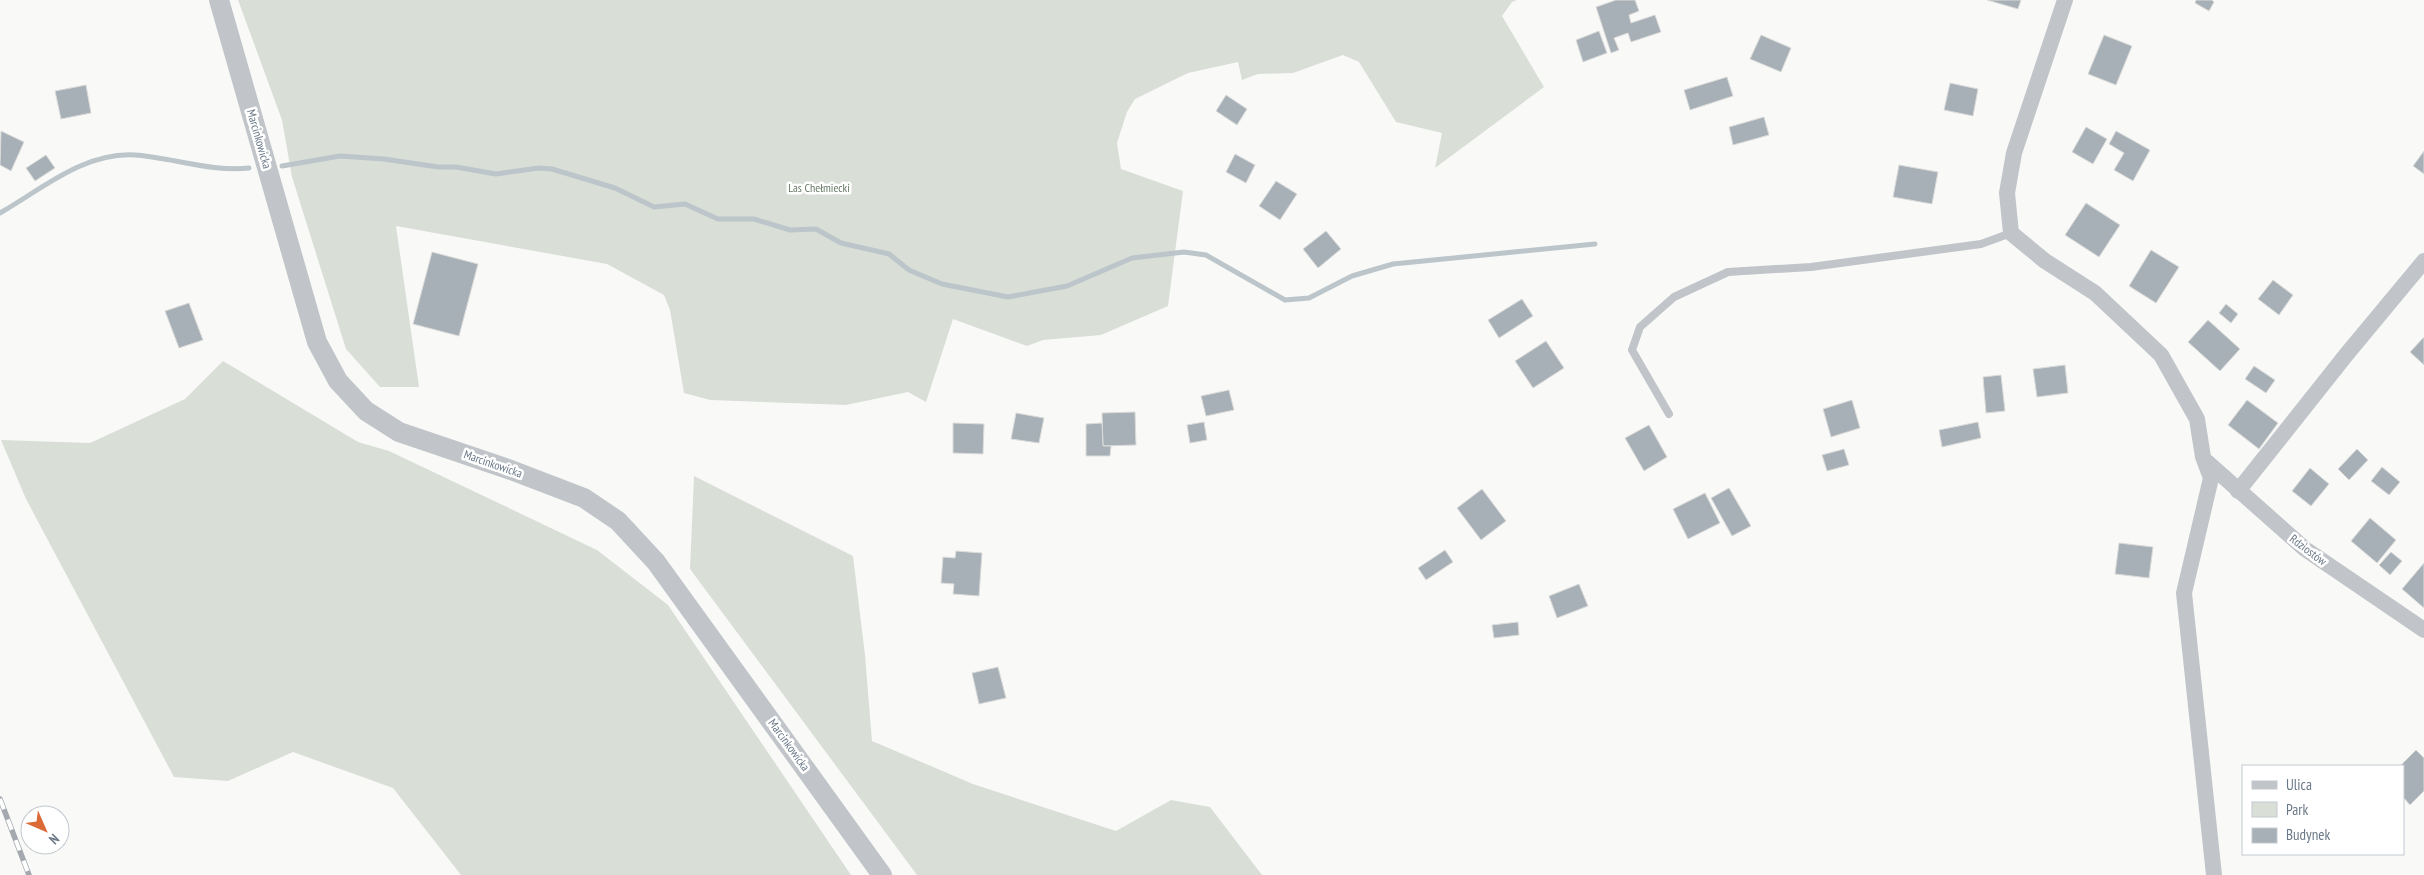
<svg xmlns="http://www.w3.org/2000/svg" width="2424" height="875" font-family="'PT Sans Narrow',sans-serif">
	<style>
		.green { fill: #d9ded7 }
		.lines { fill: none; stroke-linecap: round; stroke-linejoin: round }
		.stream { stroke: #bbc5ca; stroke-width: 5 }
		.building { fill: #a8b0b7; stroke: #dbdcda }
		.service { stroke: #c1c5c9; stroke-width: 8 }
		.minor { stroke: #c1c5c9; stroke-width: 16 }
		.tertiary { stroke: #c1c5c9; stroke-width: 20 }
		.rail-casing { stroke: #a3a9af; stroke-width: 5.5 }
		.rail { stroke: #fff; stroke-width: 4; stroke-dasharray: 11; stroke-linecap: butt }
		.labels { text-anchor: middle; stroke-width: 5; stroke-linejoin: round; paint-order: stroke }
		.street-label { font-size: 12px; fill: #6a7887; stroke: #fff }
		.park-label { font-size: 12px; fill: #677965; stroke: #fff }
	</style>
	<rect width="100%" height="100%" fill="#f9faf8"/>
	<g class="green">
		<path d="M238,0H1517L1512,2L1502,16L1544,87L1435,168L1442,133L1396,122L1359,62L1343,55L1293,73L1258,74L1242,80L1238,62L1188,73L1135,99L1127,112L1117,143L1121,169L1183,191L1168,306L1101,335L1043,340L1027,346L953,319L926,402L908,392L846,405L710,400L684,393L670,310L664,295L607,264L396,226L419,387H380L346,349L292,177L282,120Z"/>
		<path d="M223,361L358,442L389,451L597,550L668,605L851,875H461L393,788L293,752L228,781L174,777L26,499L1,440L90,443L185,399Z"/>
		<path d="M694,476L853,556L865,655L872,741L973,784L1116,831L1171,800L1210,807L1262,875H917L690,569Z"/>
	</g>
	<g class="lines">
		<g class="stream">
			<path d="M282,166L340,156L384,159L438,167H456L496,174L539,168L552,169L615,188L654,207L685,204L718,219H754L790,230L816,229L841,243L889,254L909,270L942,284L1008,297L1067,286L1132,258L1184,252L1206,255L1285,300L1309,298L1352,276L1393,264L1595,244"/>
			<path d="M0,213C42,189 84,152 135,155C174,158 211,172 249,168"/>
		</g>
	</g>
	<g class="building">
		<path d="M1616,0H1635L1639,11L1629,15L1631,23L1655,15L1661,32L1631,42L1628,33L1614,38L1619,50L1611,53L1596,7Z"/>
		<path d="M1987,0H2021L2018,9Z"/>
		<path d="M2196,0H2212L2214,2L2209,11L2195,3Z"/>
		<path d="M1599,31L1607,53L1583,62L1576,40Z"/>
		<path d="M1761,35L1791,48L1781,72L1750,59Z"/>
		<path d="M2104,35L2132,46L2116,85L2088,74Z"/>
		<path d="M1727,77L1733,96L1690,110L1684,90Z"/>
		<path d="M1950,83L1978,89L1973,116L1944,110Z"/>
		<path d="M86,85L91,113L61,119L55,91Z"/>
		<path d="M1226,95L1247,109L1237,125L1216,111Z"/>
		<path d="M1764,117L1769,135L1733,145L1729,127Z"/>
		<path d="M2086,127L2107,139L2093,164L2072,152Z"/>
		<path d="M1,131L24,142L11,171L0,165Z"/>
		<path d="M2116,131L2150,150L2133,181L2114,170L2124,153L2109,144Z"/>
		<path d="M2424,151V174L2413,166Z"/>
		<path d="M1235,154L1255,165L1246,183L1226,172Z"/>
		<path d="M46,155L55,168L35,181L26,168Z"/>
		<path d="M1899,165L1938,172L1932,204L1893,197Z"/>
		<path d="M1276,181L1297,194L1280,220L1259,206Z"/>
		<path d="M2086,203L2120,225L2099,257L2065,235Z"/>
		<path d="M1326,231L1341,249L1318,268L1303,249Z"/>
		<path d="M2151,250L2179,267L2156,303L2129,286Z"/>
		<path d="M432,252L478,264L459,336L413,324Z"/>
		<path d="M2273,280L2293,295L2279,315L2258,299Z"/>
		<path d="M1522,299L1533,316L1499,338L1488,320Z"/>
		<path d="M189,303L203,340L179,348L165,311Z"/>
		<path d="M2226,304L2238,314L2231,323L2219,313Z"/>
		<path d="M2208,320L2240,349L2220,371L2188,342Z"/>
		<path d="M2424,337V365L2410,352Z"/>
		<path d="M1546,341L1564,368L1533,388L1515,361Z"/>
		<path d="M2065,365L2068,393L2037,397L2033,369Z"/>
		<path d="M2254,366L2275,380L2266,393L2245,379Z"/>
		<path d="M2001,375L2005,411L1986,413L1983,377Z"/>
		<path d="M1229,390L1234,410L1206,416L1201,396Z"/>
		<path d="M1852,400L1860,428L1831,437L1823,409Z"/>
		<path d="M2247,400L2278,423L2259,449L2228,425Z"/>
		<path d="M1135,412L1136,445L1103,446L1102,413Z"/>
		<path d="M1016,413L1044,418L1039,443L1011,439Z"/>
		<path d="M1204,422L1207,440L1190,443L1187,425Z"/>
		<path d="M1978,422L1981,438L1942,447L1939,430Z"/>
		<path d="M953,423L984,424L983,454L953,453Z"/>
		<path d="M1102,423L1103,446H1111L1110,456H1086V424Z"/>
		<path d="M1649,425L1667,457L1644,471L1625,438Z"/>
		<path d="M1844,449L1849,465L1827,471L1822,455Z"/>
		<path d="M2357,449L2368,460L2349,480L2338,469Z"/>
		<path d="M2382,467L2400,482L2389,495L2371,481Z"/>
		<path d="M2310,468L2329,484L2311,506L2292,491Z"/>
		<path d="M1729,488L1751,526L1732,536L1711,498Z"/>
		<path d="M1482,489L1506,521L1481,540L1457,508Z"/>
		<path d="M1705,493L1720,523L1688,539L1673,509Z"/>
		<path d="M2370,518L2396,540L2377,563L2351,541Z"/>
		<path d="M2119,543L2153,547L2149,578L2115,574Z"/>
		<path d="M1445,550L1453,562L1426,580L1418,568Z"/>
		<path d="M956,551L982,553L979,596L953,594L954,584L941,583L943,557L955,558Z"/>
		<path d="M2391,552L2402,561L2390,575L2379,565Z"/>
		<path d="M2424,563V608L2402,589Z"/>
		<path d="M1579,584L1588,606L1557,618L1549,596Z"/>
		<path d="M1518,622L1519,635L1494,638L1492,625Z"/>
		<path d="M998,667L1006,698L979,704L972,673Z"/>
		<path d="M2416,750L2424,758V791L2410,805L2403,797V766H2400Z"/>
	</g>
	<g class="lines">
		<path class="service" d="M1669,414L1632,350L1640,327L1674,297L1728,272L1811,267L1981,244L2011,233"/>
		<g class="minor">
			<path d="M2065,0L2014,153L2007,193L2011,233L2045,261L2095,293L2161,355L2197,419L2203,457L2211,478L2184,593L2214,875"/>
			<path d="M2207,462L2305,549L2424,630"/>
			<path d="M2238,491L2346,355L2424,261"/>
		</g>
		<path class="tertiary" d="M219,0L317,342L338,381L366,411L399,432L511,470L584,498L618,521L656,562L882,875"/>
		<defs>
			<path id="rail" d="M0,799L29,875"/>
		</defs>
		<use href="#rail" class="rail-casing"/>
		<use href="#rail" class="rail"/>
	</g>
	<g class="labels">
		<g class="street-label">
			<text transform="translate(259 139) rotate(74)" y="4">Marcinkowicka</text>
			<text transform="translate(493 464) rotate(19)" y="4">Marcinkowicka</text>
			<text transform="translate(2308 550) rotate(37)" y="4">Rdziostów</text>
			<text transform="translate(789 745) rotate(54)" y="4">Marcinkowicka</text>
		</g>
		<g class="park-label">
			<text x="819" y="192">Las Chełmiecki</text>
		</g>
	</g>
	<rect x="2242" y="765" width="162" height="90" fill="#ffffff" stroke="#c3c9cf"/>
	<rect x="2252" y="781" width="25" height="8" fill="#c1c5c9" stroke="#c3c9cf"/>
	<text x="2286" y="790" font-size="15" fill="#6a7887">Ulica</text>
	<rect x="2252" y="802" width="25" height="15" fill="#d9ded7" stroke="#c3c9cf"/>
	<text x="2286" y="815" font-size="15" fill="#6a7887">Park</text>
	<rect x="2252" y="828" width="25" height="15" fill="#a8b0b7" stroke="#c3c9cf"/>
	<text x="2286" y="840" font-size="15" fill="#6a7887">Budynek</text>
	<g transform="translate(45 830) rotate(135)"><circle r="24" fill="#ffffff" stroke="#c3c9cf"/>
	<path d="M0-4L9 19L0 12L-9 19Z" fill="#db6a37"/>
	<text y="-8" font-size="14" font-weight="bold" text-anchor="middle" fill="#6a7887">N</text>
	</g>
</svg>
